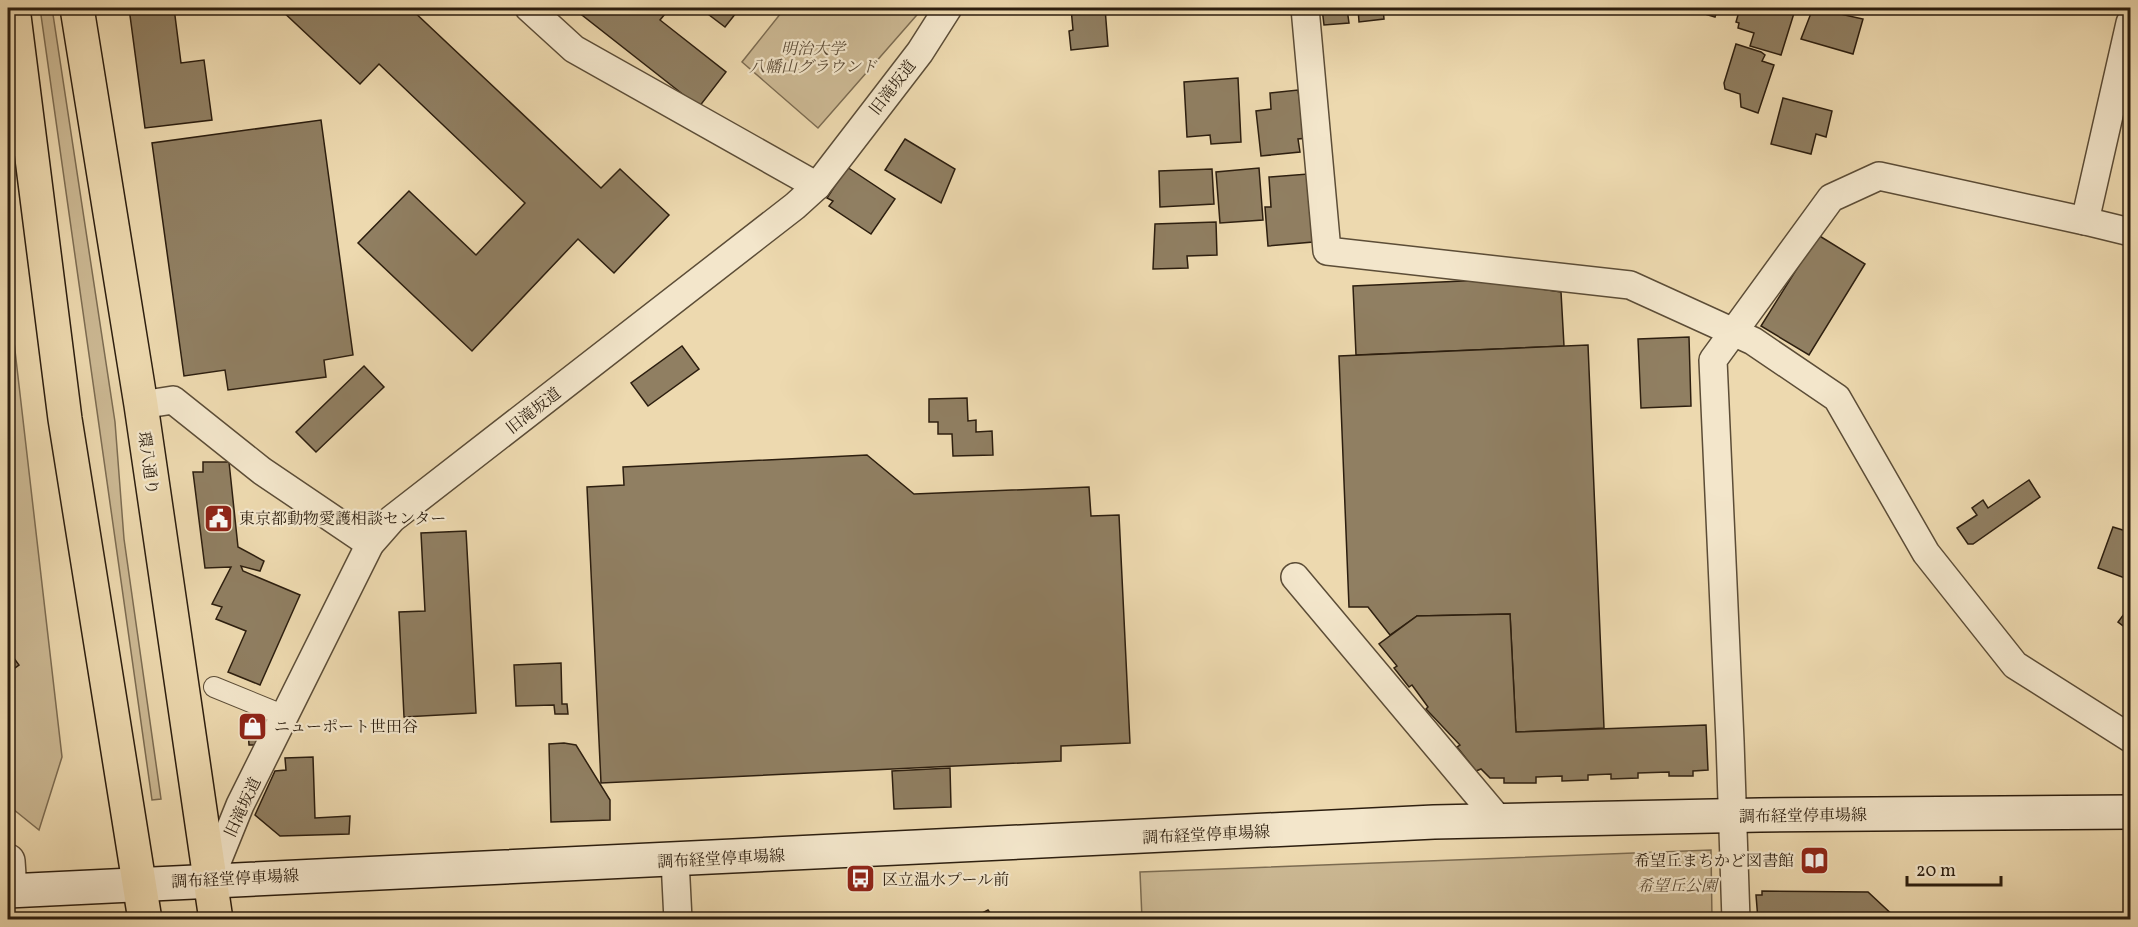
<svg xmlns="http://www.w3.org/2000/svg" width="2138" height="927" font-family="Vollkorn,'Noto Serif JP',serif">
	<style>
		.green { fill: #ccb994; stroke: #7c6c52; stroke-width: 1.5 }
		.building { fill: #907f62; stroke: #2c1e0f; stroke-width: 1.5 }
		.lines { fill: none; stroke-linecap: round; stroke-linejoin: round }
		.pedestrian-casing { stroke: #5c4d37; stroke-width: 22 }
		.minor-casing { stroke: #5c4d37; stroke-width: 30 }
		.tertiary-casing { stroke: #5c4d37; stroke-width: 36 }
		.secondary-casing { stroke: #2c1e0f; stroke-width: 36 }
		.primary-casing { stroke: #2c1e0f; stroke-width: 36 }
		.pedestrian { stroke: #f3e6cb; stroke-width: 20 }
		.minor { stroke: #f3e6cb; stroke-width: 27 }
		.tertiary { stroke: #f3e6cb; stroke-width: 33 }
		.secondary { stroke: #f3e6cb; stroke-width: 33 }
		.primary { stroke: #edd9af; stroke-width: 33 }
		.labels { text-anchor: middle; stroke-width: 4.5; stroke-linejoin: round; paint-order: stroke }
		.park-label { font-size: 16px; font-style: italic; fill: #5c4c37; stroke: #f3e6cb }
		.street-label { font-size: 16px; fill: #2c1e0f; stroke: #f3e6cb }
		.poi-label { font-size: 16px; fill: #2c1e0f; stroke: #f3e6cb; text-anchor: start }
	</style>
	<rect width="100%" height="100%" fill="#edd9af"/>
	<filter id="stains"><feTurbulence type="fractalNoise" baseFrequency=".00333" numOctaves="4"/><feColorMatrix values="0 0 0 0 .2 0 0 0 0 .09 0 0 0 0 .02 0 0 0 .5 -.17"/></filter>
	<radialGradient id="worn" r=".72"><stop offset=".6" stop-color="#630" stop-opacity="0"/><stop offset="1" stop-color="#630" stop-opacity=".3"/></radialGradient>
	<g class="green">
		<path d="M40,8H52L115,422L124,539L161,799L152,800Z"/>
		<path d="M785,8H923L818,128L742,62Z"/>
		<path d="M8,290L62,757L39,830L8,805Z"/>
		<path d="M1711,850L1712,919H1142L1140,872Z"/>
	</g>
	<g class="building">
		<path d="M129,8H174L181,63L204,60L212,120L145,128Z"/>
		<path d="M279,8H410L601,188L620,169L669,215L614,273L578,239L472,351L358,243L409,191L476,255L525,203L379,64L360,84Z"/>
		<path d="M573,8H670L660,20L726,72L699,107Z"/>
		<path d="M700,8H740L725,27Z"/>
		<path d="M1071,8H1105L1108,46L1071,50L1069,31L1073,30Z"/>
		<path d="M1322,8H1383L1384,19L1359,22L1358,8L1347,9L1349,23L1324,25Z"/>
		<path d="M1685,8H1718L1715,17Z"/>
		<path d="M1740,8L1795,10L1781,55L1750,46L1754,33L1738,28L1739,23L1736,22Z"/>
		<path d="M1813,8L1863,19L1853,54L1801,39Z"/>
		<path d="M1736,44L1761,52L1765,55L1762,61L1774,65L1758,113L1741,107L1740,94L1725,89L1724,83Z"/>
		<path d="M1238,78L1241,142L1211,144L1210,135L1187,137L1184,82Z"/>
		<path d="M1298,90L1301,110H1305L1308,138L1298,139L1300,152L1261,156L1256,111L1271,109L1270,93Z"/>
		<path d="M1783,98L1832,111L1826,137L1816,134L1811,154L1771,144Z"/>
		<path d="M321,120L353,355L324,360L326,377L228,390L225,370L184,376L152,143Z"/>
		<path d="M905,139L955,169L941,203L885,170Z"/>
		<path d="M847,167L895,199L871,234L829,206L833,201L827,198Z"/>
		<path d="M1259,168L1263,220L1220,223L1216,172Z"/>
		<path d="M1212,169L1214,204L1160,207L1159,171Z"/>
		<path d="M1308,174L1313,242L1268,246L1265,207H1271L1269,177Z"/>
		<path d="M1216,222L1217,255L1187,256L1188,268L1153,269L1155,224Z"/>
		<path d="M1818,235L1865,264L1809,355L1761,326Z"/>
		<path d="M1485,280L1561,292L1564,346L1356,355L1353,286Z"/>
		<path d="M1689,337L1691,406L1641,408L1638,339Z"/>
		<path d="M1588,345L1604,728L1516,732L1510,614L1417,616L1390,635L1368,607H1349L1339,356Z"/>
		<path d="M682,346L699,369L648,406L631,383Z"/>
		<path d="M364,366L384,387L316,452L296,432Z"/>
		<path d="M967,398L968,421L976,420V432L992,431L993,455L953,456L952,434H938V422H929V399Z"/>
		<path d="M867,455L914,494L1089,487L1091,516L1119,515L1130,743L1061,746V761L601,783L587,487L624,485L623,467Z"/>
		<path d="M203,462H229L238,547L264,561L260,571L241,566L243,571L300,595L260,685L228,672L246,631L216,619L222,607L212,604L231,567L205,568L193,472H203Z"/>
		<path d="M2029,480L2040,497L1973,544H1968L1957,528L1977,515L1972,508L1983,500L1988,508Z"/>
		<path d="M2113,527L2126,531L2125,534L2130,537V580L2098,568Z"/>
		<path d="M466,531L476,713L404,717L399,612L425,611L421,533Z"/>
		<path d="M2130,606V631L2118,622Z"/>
		<path d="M1510,614L1516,732L1706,725L1708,770L1693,771V776H1669V772L1638,773V778L1611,779V774L1588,775V780L1562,781V776L1536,777V783H1504V778H1490L1481,769L1476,771L1457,747L1460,745L1426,709L1428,707L1412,685L1409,687L1394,668L1397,666L1379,644L1417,616Z"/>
		<path d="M8,650L19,665L8,673Z"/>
		<path d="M561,663L562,704H567L568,714H555L554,705L516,706L514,665Z"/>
		<path d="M247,714L267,723L255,745H249Z"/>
		<path d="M564,743L576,745L610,800V820L551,822L549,744Z"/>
		<path d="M313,757L315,818L350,816L349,834L280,836L255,815L275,771L286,770L285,758Z"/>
		<path d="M950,768L951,807L894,809L892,771Z"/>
		<rect x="2126" y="885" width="4" height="35"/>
		<path d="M1762,891L1868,892L1898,920H1758L1756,895H1762Z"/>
		<path d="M988,910L995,920H969Z"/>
	</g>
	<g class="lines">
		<defs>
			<path id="pedestrian" d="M214,687L285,716"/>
			<g id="minor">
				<path d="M529,8L574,49L817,186"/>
				<path d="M1305,8L1327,251L1630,285L1753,341L1837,398L1926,553L2015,665L2130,738"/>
				<path d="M2085,221L2130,232"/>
				<path d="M141,405L173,400L262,471L370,544"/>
				<path d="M1295,577L1499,820"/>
				<path d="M675,860L678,920"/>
				<path d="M210,879L240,805L370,544L392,519L795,206L817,186L920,52L948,8"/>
				<path d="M1736,920L1730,741L1713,360L1831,198L1879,176L2085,221L2130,23"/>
			</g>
			<path id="tertiary" d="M8,861L10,890"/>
			<path id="secondary" d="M8,891L1434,822L1760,815L2130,812"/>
			<g id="primary">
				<path d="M13,8L65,419L145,920"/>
				<path d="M77,8L141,405L216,920"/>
			</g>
		</defs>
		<use href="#pedestrian" class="pedestrian-casing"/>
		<use href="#minor" class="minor-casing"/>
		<use href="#tertiary" class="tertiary-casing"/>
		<use href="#secondary" class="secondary-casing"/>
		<use href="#primary" class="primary-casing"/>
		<use href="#pedestrian" class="pedestrian"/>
		<use href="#minor" class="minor"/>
		<use href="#tertiary" class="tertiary"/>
		<use href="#secondary" class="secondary"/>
		<use href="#primary" class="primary"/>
	</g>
	<defs>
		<symbol id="civic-square" viewBox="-11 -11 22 22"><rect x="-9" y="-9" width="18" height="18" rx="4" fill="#8f2418" stroke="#f3e6cb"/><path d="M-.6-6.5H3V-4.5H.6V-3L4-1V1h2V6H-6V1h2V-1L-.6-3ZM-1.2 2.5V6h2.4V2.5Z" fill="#fff"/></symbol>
		<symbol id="shop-square" viewBox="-11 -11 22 22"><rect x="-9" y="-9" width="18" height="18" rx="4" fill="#8f2418" stroke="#f3e6cb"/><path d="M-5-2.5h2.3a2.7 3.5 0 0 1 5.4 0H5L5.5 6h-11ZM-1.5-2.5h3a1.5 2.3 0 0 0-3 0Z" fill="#fff"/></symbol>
		<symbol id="library-square" viewBox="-11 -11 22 22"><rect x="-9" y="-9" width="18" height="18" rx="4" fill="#8f2418" stroke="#f3e6cb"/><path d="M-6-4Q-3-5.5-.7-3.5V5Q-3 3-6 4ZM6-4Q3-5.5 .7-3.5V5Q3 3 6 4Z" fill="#fff"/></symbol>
		<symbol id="bus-square" viewBox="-11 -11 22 22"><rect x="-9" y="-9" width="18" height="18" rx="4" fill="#8f2418" stroke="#f3e6cb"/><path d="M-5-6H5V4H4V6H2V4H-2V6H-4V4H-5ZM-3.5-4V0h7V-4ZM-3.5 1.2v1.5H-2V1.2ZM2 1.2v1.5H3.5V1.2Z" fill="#fff"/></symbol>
	</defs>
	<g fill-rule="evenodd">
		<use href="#civic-square" x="202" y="502" width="33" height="33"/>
		<use href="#shop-square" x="236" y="710" width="33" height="33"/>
		<use href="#library-square" x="1798" y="844" width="33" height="33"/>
		<use href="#bus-square" x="844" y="862" width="33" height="33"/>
	</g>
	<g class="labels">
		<g class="park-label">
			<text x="813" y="54">明治大学<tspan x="813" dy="18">八幡山グラウンド</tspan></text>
			<text x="1677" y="891">希望丘公園</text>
		</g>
		<g class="street-label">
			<text transform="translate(892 87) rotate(-52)" y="6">旧滝坂道</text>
			<text transform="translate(533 410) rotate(-38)" y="6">旧滝坂道</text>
			<text transform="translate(149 463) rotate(82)" y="6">環八通り</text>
			<text transform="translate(242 807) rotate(-65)" y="6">旧滝坂道</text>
			<text transform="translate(1803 815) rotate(-1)" y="6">調布経堂停車場線</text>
			<text transform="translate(1206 834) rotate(-3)" y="6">調布経堂停車場線</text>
			<text transform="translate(721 858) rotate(-3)" y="6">調布経堂停車場線</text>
			<text transform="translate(235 878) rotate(-3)" y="6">調布経堂停車場線</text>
		</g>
		<g class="poi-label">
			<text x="239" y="524">東京都動物愛護相談センター</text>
			<text x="274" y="732">ニューポート世田谷</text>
			<text x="1794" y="866" text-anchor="end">希望丘まちかど図書館</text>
			<text x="882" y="885">区立温水プール前</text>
		</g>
	</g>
	<rect width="2138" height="927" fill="none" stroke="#edd9af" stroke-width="30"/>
	<rect x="9" y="9" width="2120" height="909" fill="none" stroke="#2c1e0f" stroke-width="3"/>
	<rect x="15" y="15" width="2108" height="897" fill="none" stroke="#2c1e0f" stroke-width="1.5"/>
	<path d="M1907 876v9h94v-9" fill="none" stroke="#2c1e0f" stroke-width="3"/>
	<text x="1916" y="876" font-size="18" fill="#2c1e0f" stroke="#f3e6cb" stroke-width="4.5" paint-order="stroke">20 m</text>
	<rect width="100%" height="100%" filter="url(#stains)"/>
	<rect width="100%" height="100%" fill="url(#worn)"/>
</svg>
